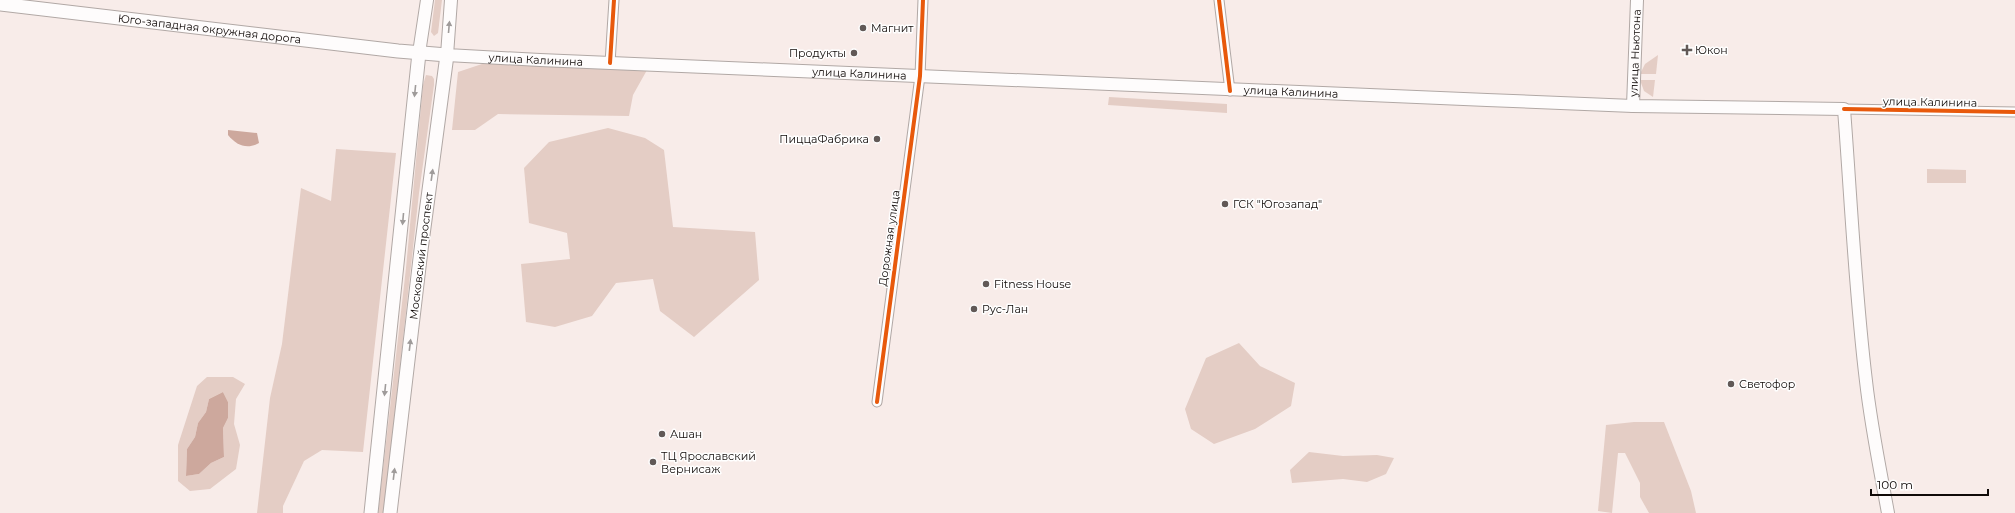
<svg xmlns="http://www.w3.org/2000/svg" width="2015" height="513" font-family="Montserrat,sans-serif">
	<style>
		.green { fill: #e4cdc5; fill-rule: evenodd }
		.water { fill: #cda89d }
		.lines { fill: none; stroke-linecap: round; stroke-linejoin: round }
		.minor-casing { stroke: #b1a8a5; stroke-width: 11 }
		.major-casing { stroke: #b1a8a5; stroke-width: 14 }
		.highway-casing { stroke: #b1a8a5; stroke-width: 15 }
		.minor { stroke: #fefcfc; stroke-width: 9 }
		.major { stroke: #fefcfc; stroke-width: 12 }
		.highway { stroke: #fefcfc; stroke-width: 13 }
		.cycleway-casing { stroke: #fff; stroke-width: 6 }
		.cycleway { stroke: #e8590c; stroke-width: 4 }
		.oneway { fill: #9f9b9a }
		.poi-dot { fill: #615957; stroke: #fff; stroke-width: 1.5 }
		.labels { text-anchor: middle; stroke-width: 3; stroke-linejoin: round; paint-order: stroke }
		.poi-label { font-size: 11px; fill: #100a08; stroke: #fff; text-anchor: start }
		.street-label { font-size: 11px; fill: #100a08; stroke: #fff }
	</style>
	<rect width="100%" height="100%" fill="#f8ece9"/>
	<g class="green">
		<path d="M435,0H442L438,33L434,36L431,32Z"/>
		<path d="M1658,55L1656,74H1640L1645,64Z"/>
		<path d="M485,63L647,70L633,95L629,116L498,114L475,130H452L458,72Z"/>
		<path d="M426,75L432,76L434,79V85L419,193L384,513H378L406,268L423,85Z"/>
		<path d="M1640,80H1655L1653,97L1644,91Z"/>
		<path d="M1109,97L1227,104V113L1108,105Z"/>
		<path d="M608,128L645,138L664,150L673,227L755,232L759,280L694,337L660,311L653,279L616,283L592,316L555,327L526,322L521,264L570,259L567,233L529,223L524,168L549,142Z"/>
		<path d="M336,149L396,153L363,452L322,450L304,461L283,506V513H257L270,398L282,344L301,188L331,201Z"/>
		<path d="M1927,169L1966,170V183H1927Z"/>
		<path d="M1239,343L1260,366L1295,383L1291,406L1255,429L1214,444L1191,429L1185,409L1206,358Z"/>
		<path d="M207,377H233L245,384L236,399L234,424L240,445L236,469L210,489L190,491L178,481V445L197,386ZM223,392L228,402V418L223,428L224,457L211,463L199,474L186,476L187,449L195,437L198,423L206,412L209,399Z"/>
		<path d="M1634,422H1664L1691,491L1696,513H1649L1640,497V483L1625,453H1618L1612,513L1598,511L1606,425Z"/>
		<path d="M1309,452L1343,456L1377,455L1394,458L1386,474L1367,482L1343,479L1292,483L1290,470Z"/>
	</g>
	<g class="water">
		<path d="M228,130L257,133L259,143C247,150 236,145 228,135Z"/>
		<path d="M223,392L228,402V418L223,428L224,457L211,463L199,474L186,476L187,449L195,437L198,423L206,412L209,399Z"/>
	</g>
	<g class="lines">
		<defs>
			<g id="minor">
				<path d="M1219,0L1230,91"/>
				<path d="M610,63L614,0"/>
				<path d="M1844,109L2015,112"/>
				<path d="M877,402L920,76L923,0"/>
			</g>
			<g id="major">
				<path id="s1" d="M451,0L447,55L540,60L1487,100L1633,106L1844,109C1851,200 1855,291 1866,381C1871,426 1880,469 1888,513"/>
				<path d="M419,53L427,0"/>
				<path id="s2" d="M1633,106L1637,0"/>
			</g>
			<g id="highway">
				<path id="s3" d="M0,4L398,51L447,55L421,250L390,513"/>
				<path d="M371,513L419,53"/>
			</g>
		</defs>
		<use href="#minor" class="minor-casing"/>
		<use href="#major" class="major-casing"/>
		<use href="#highway" class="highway-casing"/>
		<use href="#minor" class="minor"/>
		<use href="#major" class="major"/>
		<use href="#highway" class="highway"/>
		<defs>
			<g id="cycleway">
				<path d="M1219,0L1230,91"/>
				<path d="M610,63L614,0"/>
				<path d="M1844,109L2015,112"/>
				<path d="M877,402L920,76L923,0"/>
			</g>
		</defs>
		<use href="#cycleway" class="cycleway-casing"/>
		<use href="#cycleway" class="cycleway"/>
	</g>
	<defs><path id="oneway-solid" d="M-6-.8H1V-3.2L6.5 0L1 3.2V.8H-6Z"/></defs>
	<g class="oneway">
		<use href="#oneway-solid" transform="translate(449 27) rotate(-85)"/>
		<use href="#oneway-solid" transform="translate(415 91) rotate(96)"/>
		<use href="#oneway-solid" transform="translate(432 175) rotate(-82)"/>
		<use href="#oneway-solid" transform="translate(403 219) rotate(95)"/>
		<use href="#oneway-solid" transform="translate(410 345) rotate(-83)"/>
		<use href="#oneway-solid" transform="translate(385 390) rotate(96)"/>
		<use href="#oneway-solid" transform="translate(394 474) rotate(-83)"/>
	</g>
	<g class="poi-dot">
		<circle cx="863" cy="28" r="4"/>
		<path d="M1685 44h4v4h4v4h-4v4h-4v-4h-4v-4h4z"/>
		<circle cx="854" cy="53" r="4"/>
		<circle cx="877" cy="139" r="4"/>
		<circle cx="1225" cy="204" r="4"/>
		<circle cx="986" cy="284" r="4"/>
		<circle cx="974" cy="309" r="4"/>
		<circle cx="1731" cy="384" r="4"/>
		<circle cx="662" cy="434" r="4"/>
		<circle cx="653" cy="462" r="4"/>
	</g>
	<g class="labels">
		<g class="poi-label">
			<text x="871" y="32">Магнит</text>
			<text x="1695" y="54">Юкон</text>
			<text x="846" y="57" text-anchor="end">Продукты</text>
			<text x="869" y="143" text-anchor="end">ПиццаФабрика</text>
			<text x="1233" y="208">ГСК "Югозапад"</text>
			<text x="994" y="288">Fitness House</text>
			<text x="982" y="313">Рус-Лан</text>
			<text x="1739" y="388">Светофор</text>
			<text x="670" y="438">Ашан</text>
			<text x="661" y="460">ТЦ Ярославский<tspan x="661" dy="13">Вернисаж</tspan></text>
		</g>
		<g class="street-label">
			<text dy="4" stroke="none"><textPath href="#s3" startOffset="211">Юго-западная окружная дорога</textPath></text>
			<text dy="4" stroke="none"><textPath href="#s2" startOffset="53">улица Ньютона</textPath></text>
			<text dy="4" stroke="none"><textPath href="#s1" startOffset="144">улица Калинина</textPath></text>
			<text dy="4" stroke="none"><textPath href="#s1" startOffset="468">улица Калинина</textPath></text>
			<text dy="4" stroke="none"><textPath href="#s1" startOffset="900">улица Калинина</textPath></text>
			<text transform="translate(1930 102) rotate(1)" y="4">улица Калинина</text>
			<text transform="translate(889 238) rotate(-82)" y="4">Дорожная улица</text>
			<text transform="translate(421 256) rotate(-83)" y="4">Московский проспект</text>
		</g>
	</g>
	<path d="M1871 489v6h117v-6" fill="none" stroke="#100a08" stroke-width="2"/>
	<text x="1877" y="489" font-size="12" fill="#100a08" stroke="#ffffff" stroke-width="3" paint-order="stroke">100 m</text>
</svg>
